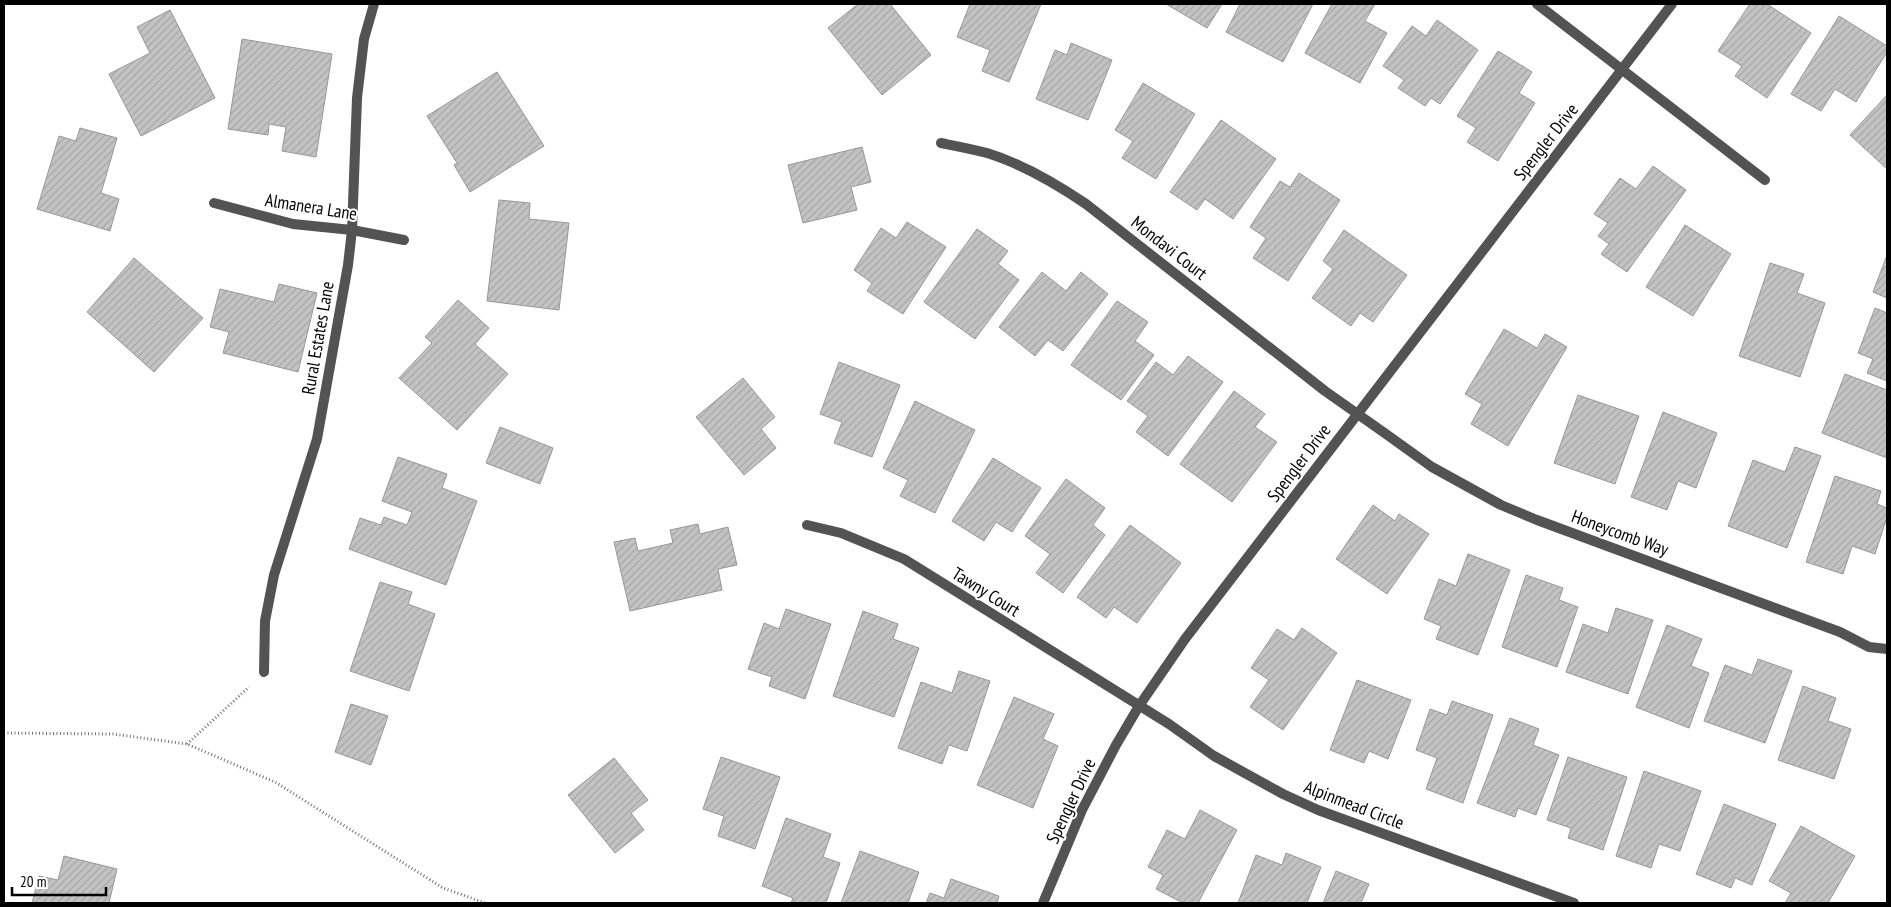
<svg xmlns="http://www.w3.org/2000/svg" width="1891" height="907" font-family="'PT Sans Narrow',sans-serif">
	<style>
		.building { fill: url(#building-hatch); stroke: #979797 }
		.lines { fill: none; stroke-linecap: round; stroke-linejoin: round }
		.path { stroke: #757575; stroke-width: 3; stroke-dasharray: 1 2.5; stroke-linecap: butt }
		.minor { stroke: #535353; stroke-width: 10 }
		.tertiary { stroke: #535353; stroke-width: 10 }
		.labels { text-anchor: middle; stroke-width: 4; stroke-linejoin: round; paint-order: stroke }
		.street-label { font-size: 18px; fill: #000; stroke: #fff }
	</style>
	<defs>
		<pattern id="building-hatch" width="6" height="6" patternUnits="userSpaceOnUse" patternTransform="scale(1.25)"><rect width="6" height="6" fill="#c3c3c3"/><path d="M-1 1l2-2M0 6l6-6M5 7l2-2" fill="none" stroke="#a6a6a6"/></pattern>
	</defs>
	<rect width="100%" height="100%" fill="#fff"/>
	<g class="building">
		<path d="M858,4H890L931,55L882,95L828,28Z"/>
		<path d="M970,4H1041L1009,82L982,71L990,50L957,37Z"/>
		<path d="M1166,4H1222L1207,28Z"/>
		<path d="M1240,4H1313L1283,62L1226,32Z"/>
		<path d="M1332,4H1375L1365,21L1387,33L1360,83L1305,53Z"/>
		<path d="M1750,4H1767L1811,33L1767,98L1735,76L1742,66L1718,51Z"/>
		<path d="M170,10L215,98L141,136L109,74L150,53L137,27Z"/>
		<path d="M1839,16L1887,46V52L1856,102L1835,89L1821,111L1791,94Z"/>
		<path d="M1437,20L1478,50L1440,104L1431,98L1425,106L1398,88L1404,80L1383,66L1412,26L1426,36Z"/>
		<path d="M242,39L332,54L316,157L282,151L286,127L269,124L268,135L228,129Z"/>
		<path d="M1071,43L1112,60L1088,120L1036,99L1055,50L1067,55Z"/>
		<path d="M1498,51L1532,72L1519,93L1535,103L1498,161L1467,142L1476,128L1457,116Z"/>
		<path d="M497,72L544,146L470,192L454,165L457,163L427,116Z"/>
		<path d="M1143,83L1195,114L1156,179L1122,158L1133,141L1115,130Z"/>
		<path d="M1887,95V169L1850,135Z"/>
		<path d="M1221,120L1276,159L1233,219L1205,199L1197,210L1170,192Z"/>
		<path d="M80,128L117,138L101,193L119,199L110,231L37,209L59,136L76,141Z"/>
		<path d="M862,147L871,182L851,187L857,210L803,223L788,165Z"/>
		<path d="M1653,166L1686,190L1627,272L1601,254L1609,244L1598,236L1608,223L1594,214L1620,178L1636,189Z"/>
		<path d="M1299,173L1340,200L1288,281L1253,258L1266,238L1250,227L1280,181L1290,187Z"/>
		<path d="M499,200L530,203L529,219L569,223L559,310L487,301Z"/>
		<path d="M907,222L946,247L903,314L867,291L872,283L854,270L881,228L896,238Z"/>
		<path d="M1685,225L1731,254L1693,316L1646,287Z"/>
		<path d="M977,229L1008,251L998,264L1019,280L975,339L924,302Z"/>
		<path d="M1344,230L1407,275L1373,322L1360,313L1351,326L1312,298L1333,269L1323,261Z"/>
		<path d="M1887,255V298L1873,292Z"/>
		<path d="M134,258L203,318L154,372L87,312Z"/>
		<path d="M1770,263L1804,274L1797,293L1825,303L1800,377L1739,356Z"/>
		<path d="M1042,272L1066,291L1081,272L1108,294L1063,351L1048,340L1035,356L999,327Z"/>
		<path d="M279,284L317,293L298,372L223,353L229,332L210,327L220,289L274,302Z"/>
		<path d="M458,300L489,328L475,344L508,374L457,430L399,378L432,343L425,337Z"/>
		<path d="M1117,301L1148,322L1135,341L1154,355L1121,400L1071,365Z"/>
		<path d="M1875,308L1887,313V381L1867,373L1873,359L1858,353Z"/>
		<path d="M1504,329L1537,348L1545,334L1567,347L1508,446L1471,424L1482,404L1465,394Z"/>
		<path d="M1188,356L1223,382L1168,456L1136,432L1148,416L1127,401L1156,362L1173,375Z"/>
		<path d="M839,362L900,385L872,457L834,443L842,422L820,414Z"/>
		<path d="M1845,374L1887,390V458L1822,433Z"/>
		<path d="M743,378L775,417L761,429L776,448L744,475L696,417Z"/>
		<path d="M1234,391L1265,414L1255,427L1277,442L1232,502L1180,464Z"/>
		<path d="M1578,395L1639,416L1615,484L1554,463Z"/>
		<path d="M915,401L975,430L935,513L900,496L908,480L883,468Z"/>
		<path d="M1663,412L1717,433L1696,488L1678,481L1667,510L1631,497Z"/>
		<path d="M500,427L553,448L540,484L486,463Z"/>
		<path d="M1795,447L1821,456L1787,548L1728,526L1753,460L1785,472Z"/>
		<path d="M398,457L447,474L442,488L477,501L446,585L349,549L360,518L381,525L384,517L407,525L412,512L382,501Z"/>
		<path d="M993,458L1041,488L1012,532L996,522L984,541L952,521Z"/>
		<path d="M1835,476L1881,491L1877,504L1887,508V517L1875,554L1852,546L1843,574L1806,562Z"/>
		<path d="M1066,479L1105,508L1093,525L1105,535L1063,593L1036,573L1050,554L1025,536Z"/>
		<path d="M1373,505L1395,521L1399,514L1429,534L1387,594L1336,559Z"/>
		<path d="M698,524L700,534L728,527L737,565L718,569L722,590L630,611L614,542L635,538L638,551L673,543L670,530Z"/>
		<path d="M1130,525L1181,563L1137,623L1114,607L1106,618L1077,597Z"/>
		<path d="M1468,554L1510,570L1478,655L1436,639L1441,626L1424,619L1439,579L1456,586Z"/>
		<path d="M1526,575L1563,588L1559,600L1578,607L1557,667L1502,647Z"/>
		<path d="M380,582L412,592L408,604L435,614L409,691L350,671Z"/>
		<path d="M1616,608L1653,620L1628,694L1566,672L1583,624L1608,633Z"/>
		<path d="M786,609L831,624L805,699L769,686L772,677L748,669L764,623L779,629Z"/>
		<path d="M863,611L898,624L893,639L919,648L894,717L833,696Z"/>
		<path d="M1667,625L1702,639L1691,666L1709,673L1689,728L1636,707Z"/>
		<path d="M1302,628L1337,653L1283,730L1250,707L1269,680L1251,668L1277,629L1294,640Z"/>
		<path d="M1758,659L1792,671L1765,743L1704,721L1725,665L1752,675Z"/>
		<path d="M959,671L990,681L967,751L949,745L942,764L898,748L921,682L952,693Z"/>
		<path d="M1357,680L1411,700L1388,759L1369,751L1364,763L1330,750Z"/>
		<path d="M1803,686L1836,698L1828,721L1851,729L1834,779L1778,760Z"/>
		<path d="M1014,697L1054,714L1043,739L1058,746L1033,808L977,785Z"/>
		<path d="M1452,701L1493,715L1463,803L1426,789L1437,758L1416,750L1430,709L1447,715Z"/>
		<path d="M351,704L388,716L371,765L335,752Z"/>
		<path d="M1510,718L1539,729L1533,745L1559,755L1536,815L1518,808L1515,817L1477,803Z"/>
		<path d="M721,757L780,777L755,849L718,836L724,816L703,809Z"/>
		<path d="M1568,757L1627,777L1603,850L1568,838L1571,828L1547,820Z"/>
		<path d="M614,758L648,800L631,813L644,830L615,853L568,795Z"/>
		<path d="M1644,771L1701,791L1680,851L1659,844L1651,868L1616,856Z"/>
		<path d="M1724,804L1776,824L1752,885L1735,878L1731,888L1696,874Z"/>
		<path d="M1200,810L1237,830L1198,903H1183L1156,889L1163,875L1148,867L1167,830L1185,839Z"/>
		<path d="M786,818L831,834L823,857L840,863L826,903H791L793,898L762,886Z"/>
		<path d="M1801,826L1855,856L1828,903H1785L1791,893L1769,881Z"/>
		<path d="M860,851L919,872L908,903H841Z"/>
		<path d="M1286,853L1321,867L1307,903H1238L1256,855L1282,865Z"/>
		<path d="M64,856L117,869L109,903H32L39,876L58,880Z"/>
		<path d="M1336,871L1369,884L1361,903H1323Z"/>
		<path d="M951,879L999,896L997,903H926L930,893L944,898Z"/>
	</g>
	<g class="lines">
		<g class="path">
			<path d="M4,733L113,734L187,744L275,782L443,888L485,903"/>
			<path d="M187,744L249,687"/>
		</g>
		<g class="minor">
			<path d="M1537,4L1765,180"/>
			<path d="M941,143C956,146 972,149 987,153C1023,164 1055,183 1086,204L1325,391L1386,434L1432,467L1501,505L1537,520L1840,632L1869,647L1887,649"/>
			<path d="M214,203L293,224L352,230L404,240"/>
			<path d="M807,525L841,533L904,559L1169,724L1214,756L1283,794L1318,810L1574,903"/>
			<path d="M264,672L265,621L274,575L317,439L348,265L352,230L357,98L364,39L374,4"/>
		</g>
		<path class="tertiary" d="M1043,903L1082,810L1116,745L1139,706L1185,639L1672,4"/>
	</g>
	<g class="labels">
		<g class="street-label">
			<text transform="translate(1546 142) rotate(-52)" y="6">Spengler Drive</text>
			<text transform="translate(311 207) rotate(9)" y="6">Almanera Lane</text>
			<text transform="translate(1169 248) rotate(38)" y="6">Mondavi Court</text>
			<text transform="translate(318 338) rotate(-80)" y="6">Rural Estates Lane</text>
			<text transform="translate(1299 463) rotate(-53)" y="6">Spengler Drive</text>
			<text transform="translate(1620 533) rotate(20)" y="6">Honeycomb Way</text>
			<text transform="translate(986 592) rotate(32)" y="6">Tawny Court</text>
			<text transform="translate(1071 801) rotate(-65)" y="6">Spengler Drive</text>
			<text transform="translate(1354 805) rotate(21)" y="6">Alpinmead Circle</text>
		</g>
	</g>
	<rect width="1891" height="907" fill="none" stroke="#000000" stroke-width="10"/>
	<path d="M12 887v8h94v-8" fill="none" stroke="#000000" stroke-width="2.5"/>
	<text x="20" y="887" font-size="15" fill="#000000" stroke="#ffffff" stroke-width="4" paint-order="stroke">20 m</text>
</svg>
